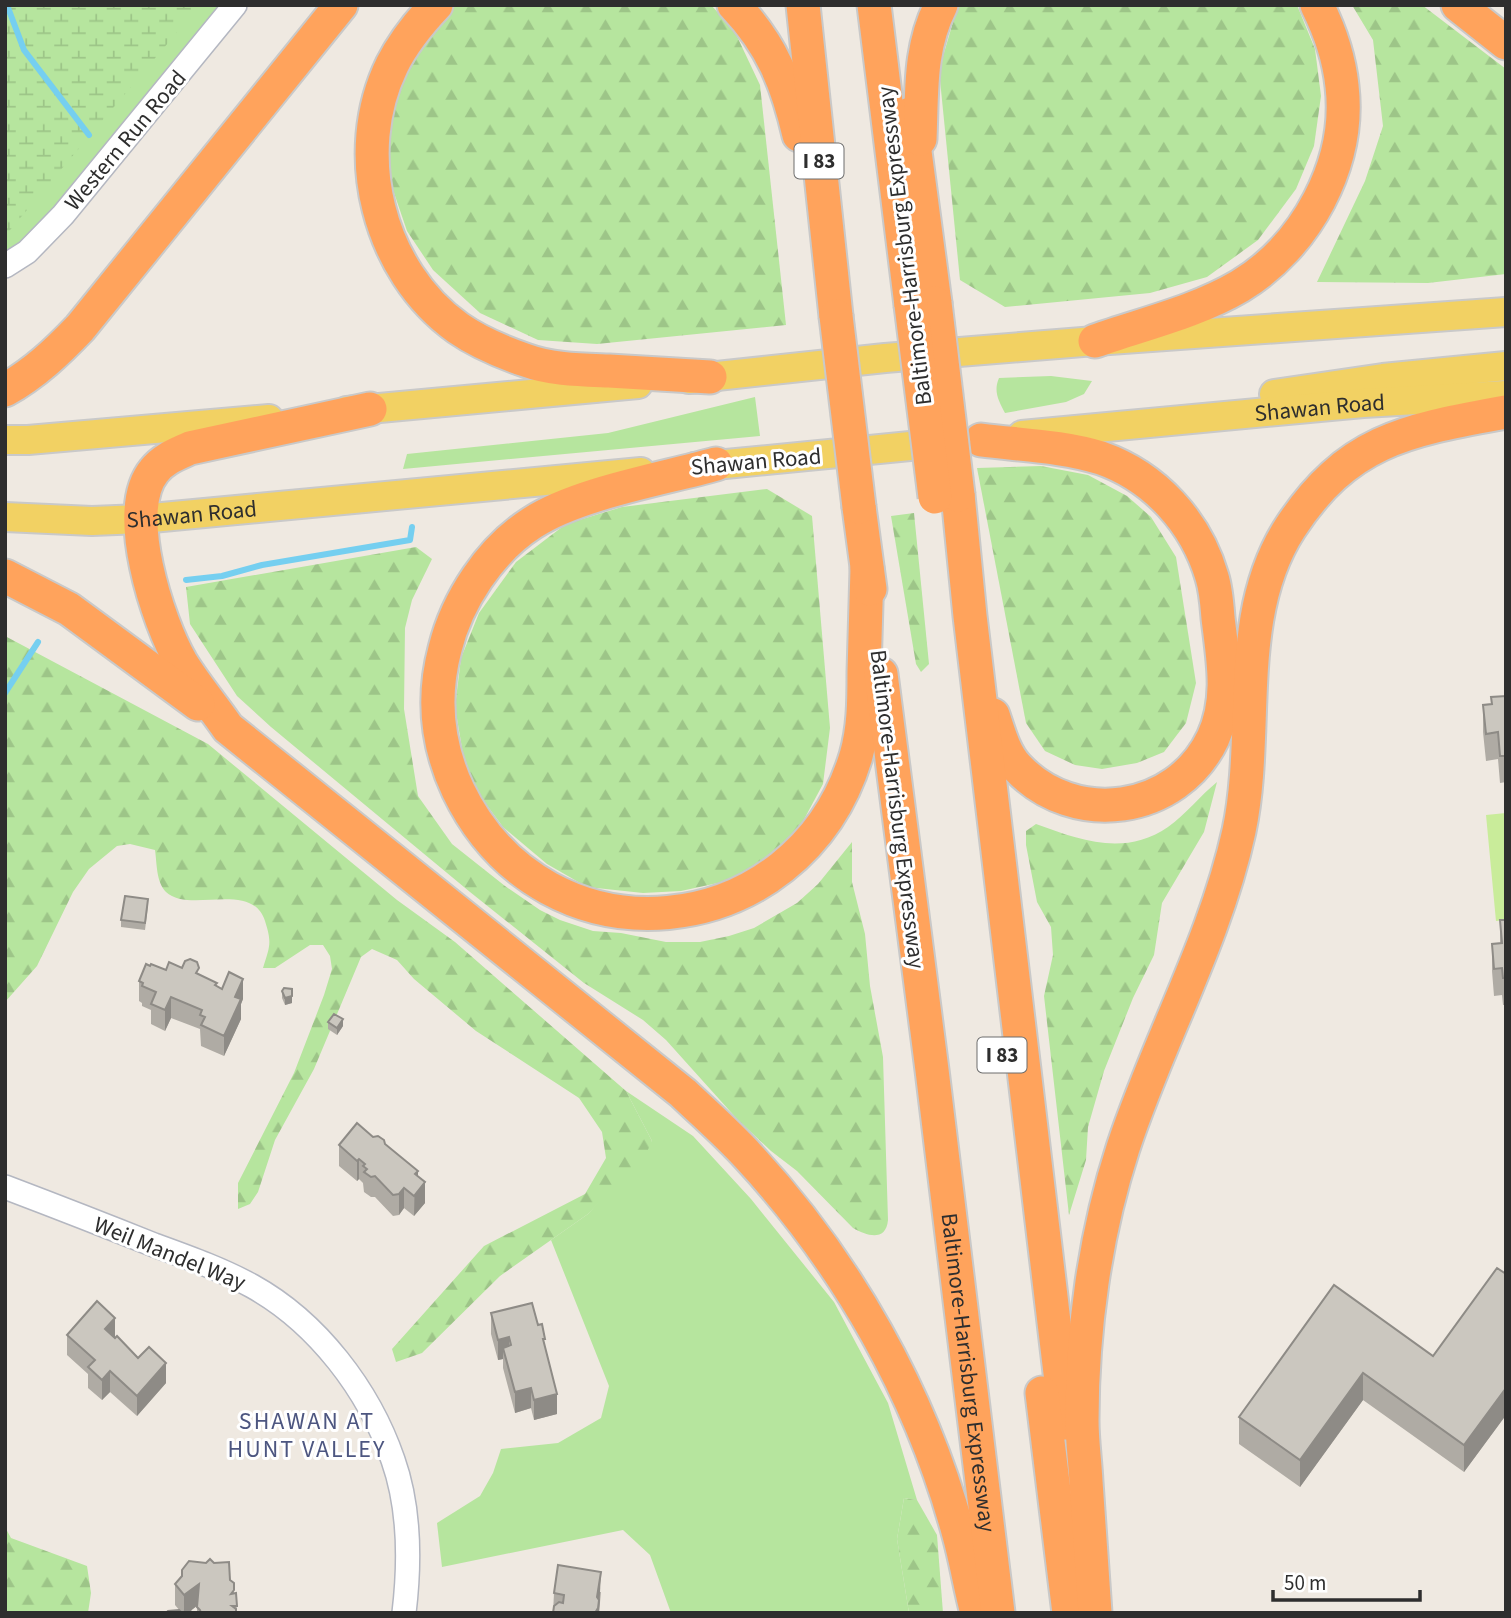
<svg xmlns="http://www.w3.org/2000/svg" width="1511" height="1618" font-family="'Source Sans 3',sans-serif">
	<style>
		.grass { fill: #b6e59e }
		.forest { fill: url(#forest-firs) }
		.wetland { fill: url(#wetland-marsh) }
		.pitch { fill: #c9ec9a }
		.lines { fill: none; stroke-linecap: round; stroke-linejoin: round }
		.stream { stroke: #75cff0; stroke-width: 6 }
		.minor-casing { stroke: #b4b7c1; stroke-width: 26 }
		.major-casing { stroke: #c9c9c9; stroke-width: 32 }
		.highway-casing { stroke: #c9c9c9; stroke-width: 37 }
		.minor { stroke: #fff; stroke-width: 23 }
		.major { stroke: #f2d163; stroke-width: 28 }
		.highway { stroke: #ffa35c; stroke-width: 33 }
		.highway-bridge-casing { stroke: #c9c9c9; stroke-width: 37; stroke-linecap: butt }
		.highway-bridge { stroke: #ffa35c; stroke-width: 33 }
		.wall { fill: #afaba4 }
		.shaded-wall { fill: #8e8b86 }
		.building { fill: #cbc7bf; stroke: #8e8b86; stroke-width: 2 }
		.labels { text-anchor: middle; stroke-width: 6; stroke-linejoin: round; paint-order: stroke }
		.shield { fill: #fff; stroke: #6d6d6d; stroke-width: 2 }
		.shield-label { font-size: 21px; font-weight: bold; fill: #2e2e2e }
		.street-label { font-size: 23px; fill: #2e2e2e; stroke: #fff }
		.neighbourhood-label { font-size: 24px; letter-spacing: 2px; fill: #4d5680; stroke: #fff }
	</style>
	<defs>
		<pattern id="forest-firs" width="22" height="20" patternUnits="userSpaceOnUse" patternTransform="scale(1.75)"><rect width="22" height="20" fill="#b6e59e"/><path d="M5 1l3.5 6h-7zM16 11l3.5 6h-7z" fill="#9dc588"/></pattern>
		<pattern id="wetland-marsh" width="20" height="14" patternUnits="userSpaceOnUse" patternTransform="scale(1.75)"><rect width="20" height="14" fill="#b6e59e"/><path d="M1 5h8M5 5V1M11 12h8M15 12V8" fill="none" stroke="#9dc588"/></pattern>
	</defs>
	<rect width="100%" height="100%" fill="#efe9e1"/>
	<g class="grass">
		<path d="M5,5H221L55,208L19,244L5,254Z"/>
		<path d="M1051,376L1092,381L1084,394L1066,402L1005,413C999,401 993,392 999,378Z"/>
		<path d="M755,397L760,436L403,469L407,454L608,433Z"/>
		<path d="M626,1091L693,1136L751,1199L834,1302L888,1403L917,1500L904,1498L897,1539L909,1613H671L650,1555L623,1530L442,1567L437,1523L480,1496L493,1473L501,1449L558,1443L601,1418L609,1386L551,1240L588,1214L652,1141Z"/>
	</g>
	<g class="forest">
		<path d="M453,5H711L734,30L760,85L786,325L597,344L538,340L480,313L433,270L407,231L391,184L388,136L394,97L412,56Z"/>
		<path d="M958,5H1297L1315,49L1321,96L1314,146L1296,189L1258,240L1207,277L1150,293L1005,307L960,280L939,70Z"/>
		<path d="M1352,5H1422L1506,69V274L1428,283L1317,282L1365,181L1383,126L1373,40Z"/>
		<path d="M1041,466L1088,475L1127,496L1151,517L1176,557L1196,683L1186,723L1164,752L1137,763L1102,769L1075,765L1045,751L1026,723L977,468Z"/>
		<path d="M767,489L812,516L830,728L823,784L801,825L769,857L727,881L681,891L643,893L587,887L547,864L503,827L477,792L463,754L455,707L461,658L479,613L516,562L566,524L622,507Z"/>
		<path d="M914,513L929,664L921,672L916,664L891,516Z"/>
		<path d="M416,547L432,559L412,600L405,628L404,709L418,796L452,844L505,886L540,910L560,920L593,931L621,933L666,942H700L729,936L754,928L797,903L818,884L852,842V882L865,934L870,986L883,1057L888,1220C886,1242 867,1236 853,1228L797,1171L771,1151L737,1119L666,1040L643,1020L584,983L470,892L271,727L237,696L190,624L186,587Z"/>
		<path d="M5,636L208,744L397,900L455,942L626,1091L652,1141L646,1154L588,1214L500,1276L422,1353L396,1362L392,1349L484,1246L585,1194L606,1158L602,1132L579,1098L476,1031L414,979L397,960L372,949L361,957L314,1069L275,1140L258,1192L250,1204L238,1209V1183L294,1073L324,995L332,969L330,956L323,945H310L275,968H263C270,946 272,943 265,921C252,880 189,914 166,892C156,882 157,863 155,850L130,844L117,846L89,869L73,892L37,966L5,1002Z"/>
		<path d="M1217,782L1204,832L1162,903L1154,955L1133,998L1104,1071L1088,1127L1086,1160L1069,1215L1044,996L1053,955L1051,927L1037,902L1026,845V831L1036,824C1080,840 1124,857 1168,827C1186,814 1200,796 1217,782Z"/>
		<path d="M904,1498L917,1500L937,1535L943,1613H909L897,1539Z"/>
		<path d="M5,1527L11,1538L87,1566L91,1593L88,1613H5Z"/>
	</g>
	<path class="wetland" d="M5,5H200L5,236Z"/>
	<path class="pitch" d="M1506,813V920L1496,921L1486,815Z"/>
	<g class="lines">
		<g class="stream">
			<path d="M7,5L24,50L89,135"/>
			<path d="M186,580L222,576L262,565L410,540L412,527"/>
			<path d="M5,693L38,642"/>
		</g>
		<defs>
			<g id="minor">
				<path d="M5,266L27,252L63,215L235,5"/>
				<path d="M5,1187C55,1206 104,1225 154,1245C187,1257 221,1269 252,1286C317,1322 369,1390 393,1460C410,1508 410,1563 404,1613"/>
			</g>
			<g id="major">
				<path d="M689,379L885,358L1095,341L1506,312"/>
				<path d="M1274,394L1383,378L1506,366"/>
				<path d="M347,411L638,384"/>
				<path id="s1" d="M1022,435L1363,403L1506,395"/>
				<path d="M5,440H28L269,419"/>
				<path d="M695,467L951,442"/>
				<path id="s2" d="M5,517L92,521L141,519L641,472"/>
			</g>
			<g id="highway">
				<path d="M436,5C419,23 403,43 392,65C349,153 378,271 458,328C478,342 502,352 525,360C552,370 581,370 609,371C643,373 676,375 710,377"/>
				<path d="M734,5C772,45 787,83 799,135"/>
				<path d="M803,5L836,316"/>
				<path d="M874,5L911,305"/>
				<path d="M1458,5L1506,43"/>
				<path d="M910,114L935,303"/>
				<path d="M920,139C922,92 919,48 941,5"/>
				<path d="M1095,341C1143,324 1196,312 1240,286C1306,246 1351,164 1342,86C1339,57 1330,31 1317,5"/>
				<path d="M5,390C35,373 57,352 80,328L341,5"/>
				<path d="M370,409L190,448C177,454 163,459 154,471C121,511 158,622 181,662C195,685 213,706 228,728L683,1093C705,1114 728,1134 748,1156C847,1263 921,1394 959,1535C966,1560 970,1587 977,1613"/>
				<path d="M981,440C1020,445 1063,446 1101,458C1155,477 1196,522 1212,577C1216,590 1217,605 1218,618C1223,659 1231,699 1213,738C1177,814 1074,828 1017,767C1004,753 999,733 993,715"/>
				<path d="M716,464C663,479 578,493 532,523C490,550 457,600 445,649C432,698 437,745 458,790C545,972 799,946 856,756C864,728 864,701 864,672C865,638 866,604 867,569"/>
				<path d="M958,495L970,616L1066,1423"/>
				<path d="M859,507L870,589"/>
				<path d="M5,576L69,609L198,704"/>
				<path id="s3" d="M881,674L932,1070L998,1613"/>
				<path d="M1042,1393L1069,1613"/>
				<path d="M1095,1613C1092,1569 1089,1526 1086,1482C1085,1461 1082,1441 1082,1420C1082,1330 1095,1234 1123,1148C1158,1041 1215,941 1239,831C1260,732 1233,616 1290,528C1348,439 1408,430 1506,412"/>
			</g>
		</defs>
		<use href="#minor" class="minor-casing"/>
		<use href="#major" class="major-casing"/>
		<use href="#highway" class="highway-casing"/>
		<use href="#minor" class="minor"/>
		<use href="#major" class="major"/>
		<use href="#highway" class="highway"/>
		<defs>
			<g id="highway-bridge">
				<path d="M935,303L958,495"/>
				<path d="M911,305L935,497"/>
				<path d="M836,316L859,507"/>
			</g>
		</defs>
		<use href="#highway-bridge" class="highway-bridge-casing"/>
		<use href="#highway-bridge" class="highway-bridge"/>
	</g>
	<g class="wall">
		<path d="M1506,696V782L1500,783L1498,759L1486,761L1483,732V705L1491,704V697Z"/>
		<path d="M148,906L145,930L121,927V920Z"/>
		<path d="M1500,920H1506V1005H1503L1502,995L1494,996L1492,971V944H1500Z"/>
		<path d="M166,970L199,975L217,986L243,999L241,1004V1019L224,1056L201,1046L200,1029L171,1018L165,1031L151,1024V1010L142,1006V1003L139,1001V981Z"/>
		<path d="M282,991L292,1003L285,1005L282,998Z"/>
		<path d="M328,1022L343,1026L337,1035L328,1029Z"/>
		<path d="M373,1137L418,1176L425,1203L414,1216L404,1208L399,1215L393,1216L375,1197H371L364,1192L363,1183L359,1179L357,1181L339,1166V1145Z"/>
		<path d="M1506,1274V1415L1464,1472L1363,1400L1300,1487L1239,1444V1417L1334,1285L1433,1356Z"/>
		<path d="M491,1313L545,1350L557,1414L534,1420L531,1408L515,1413L503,1368V1359L498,1360L491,1334Z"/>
		<path d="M67,1335L115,1338L166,1383L137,1416L110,1392L102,1400L88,1388V1374L67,1355Z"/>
		<path d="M182,1570L230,1580L234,1593H236L237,1613H197V1606L190,1611L193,1613H166L181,1612L175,1605V1584L182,1577Z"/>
		<path d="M601,1592L599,1613H553L554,1593Z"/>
	</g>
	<g class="shaded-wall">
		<path d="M243,979V999L241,1004V1019L224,1056V1036L235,997Z"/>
		<path d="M292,996V1003L285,1005V998Z"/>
		<path d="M171,997V1018L165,1031V1010Z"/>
		<path d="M343,1019V1026L337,1035V1028Z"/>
		<path d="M359,1159V1179L357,1181V1161Z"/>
		<path d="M418,1171V1191L425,1182V1203L414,1216L415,1174Z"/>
		<path d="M404,1188V1208L399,1215V1194Z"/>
		<path d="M115,1318V1338L105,1329Z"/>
		<path d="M509,1337V1357L503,1348V1359L498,1360V1340Z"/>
		<path d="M166,1363V1383L137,1416V1396Z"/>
		<path d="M110,1371V1392L102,1400V1380Z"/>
		<path d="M1363,1373V1400L1300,1487V1460Z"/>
		<path d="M531,1388V1408L515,1413V1392Z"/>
		<path d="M1506,1388V1415L1464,1472V1445Z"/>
		<path d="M557,1394V1414L534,1420V1400Z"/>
		<path d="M601,1572L599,1613H595L597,1597Z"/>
		<path d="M199,1584V1604L188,1613H184V1595Z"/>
	</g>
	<g class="building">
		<path d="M1506,696V756H1500L1498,732L1486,734L1483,705L1492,704L1491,697Z"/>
		<path d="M125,896L148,899L145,923L121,920Z"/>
		<path d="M1500,920H1506V978H1503L1502,968L1494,969L1492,944L1502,943Z"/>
		<path d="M190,959L197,962L199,968L196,973L217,983L215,985L222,989L229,972L243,979L235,997L241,999L224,1036L201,1025L205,1017L200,1015L202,1010L171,997L165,1010L151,1004L156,992L142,986L143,983L139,981L146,964L150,966L151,964L166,970L169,962L182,968L185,961Z"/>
		<path d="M284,988L292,989V996L285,998L282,991Z"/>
		<path d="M334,1014L343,1019L337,1028L328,1022Z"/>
		<path d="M357,1123L373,1137L378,1136L384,1140L385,1144L418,1171L415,1174L425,1182L414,1196L404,1188L399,1194L393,1195L375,1176L371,1177L364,1172L367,1169L363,1166L365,1164L359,1159L357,1161L339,1145Z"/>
		<path d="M1497,1268L1506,1274V1388L1464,1445L1363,1373L1300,1460L1239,1417L1334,1285L1433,1356Z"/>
		<path d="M97,1301L115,1318L105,1329L115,1338L117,1336L138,1358L149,1347L166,1363L137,1396L110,1371L102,1380L88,1367L95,1360L67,1335Z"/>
		<path d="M532,1303L538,1325L542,1324L545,1339H543L557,1394L534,1400L531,1388L515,1392L503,1348L511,1345L509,1337L498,1340L491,1313Z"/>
		<path d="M210,1559L214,1563L229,1562L230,1580L234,1583V1590L231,1594L236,1593L237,1606H232L236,1609V1613H201L200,1610L197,1607L199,1584L184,1595L175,1584L182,1576V1570L189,1561L206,1563Z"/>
		<path d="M558,1565L601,1572L597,1597L599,1600L598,1608L595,1613H553L554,1606L559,1602L563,1603L564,1595L554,1593Z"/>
		<path d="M179,1610L182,1613H166L168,1611Z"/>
		<path d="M189,1610L193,1613H183L185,1611Z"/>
	</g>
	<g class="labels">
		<g class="shield">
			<rect x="794.5" y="143.5" width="49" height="35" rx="5"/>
			<rect x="977.5" y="1037.5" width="49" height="35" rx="5"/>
		</g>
		<g class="shield-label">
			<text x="819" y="168">I 83</text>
			<text x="1002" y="1062">I 83</text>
		</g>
		<g class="street-label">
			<text transform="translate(125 140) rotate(-50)" y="8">Western Run Road</text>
			<text transform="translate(904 246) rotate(-97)" y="8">Baltimore-Harrisburg Expressway</text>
			<text dy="8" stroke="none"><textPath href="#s1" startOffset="299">Shawan Road</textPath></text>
			<text transform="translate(756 461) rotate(-5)" y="8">Shawan Road</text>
			<text dy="8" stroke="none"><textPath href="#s2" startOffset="187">Shawan Road</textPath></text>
			<text transform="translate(898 809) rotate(83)" y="8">Baltimore-Harrisburg Expressway</text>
			<text transform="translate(170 1253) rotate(22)" y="8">Weil Mandel Way</text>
			<text dy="8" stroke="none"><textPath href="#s3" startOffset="704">Baltimore-Harrisburg Expressway</textPath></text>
		</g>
		<g class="neighbourhood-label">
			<text x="307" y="1429">SHAWAN AT<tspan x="307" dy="28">HUNT VALLEY</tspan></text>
		</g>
	</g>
	<rect width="1511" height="1618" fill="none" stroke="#2e2e2e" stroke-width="14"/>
	<path d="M1273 1590v10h147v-10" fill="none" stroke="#2e2e2e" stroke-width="3.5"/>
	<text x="1284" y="1590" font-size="21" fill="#2e2e2e" stroke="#ffffff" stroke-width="5" paint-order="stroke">50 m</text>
</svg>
